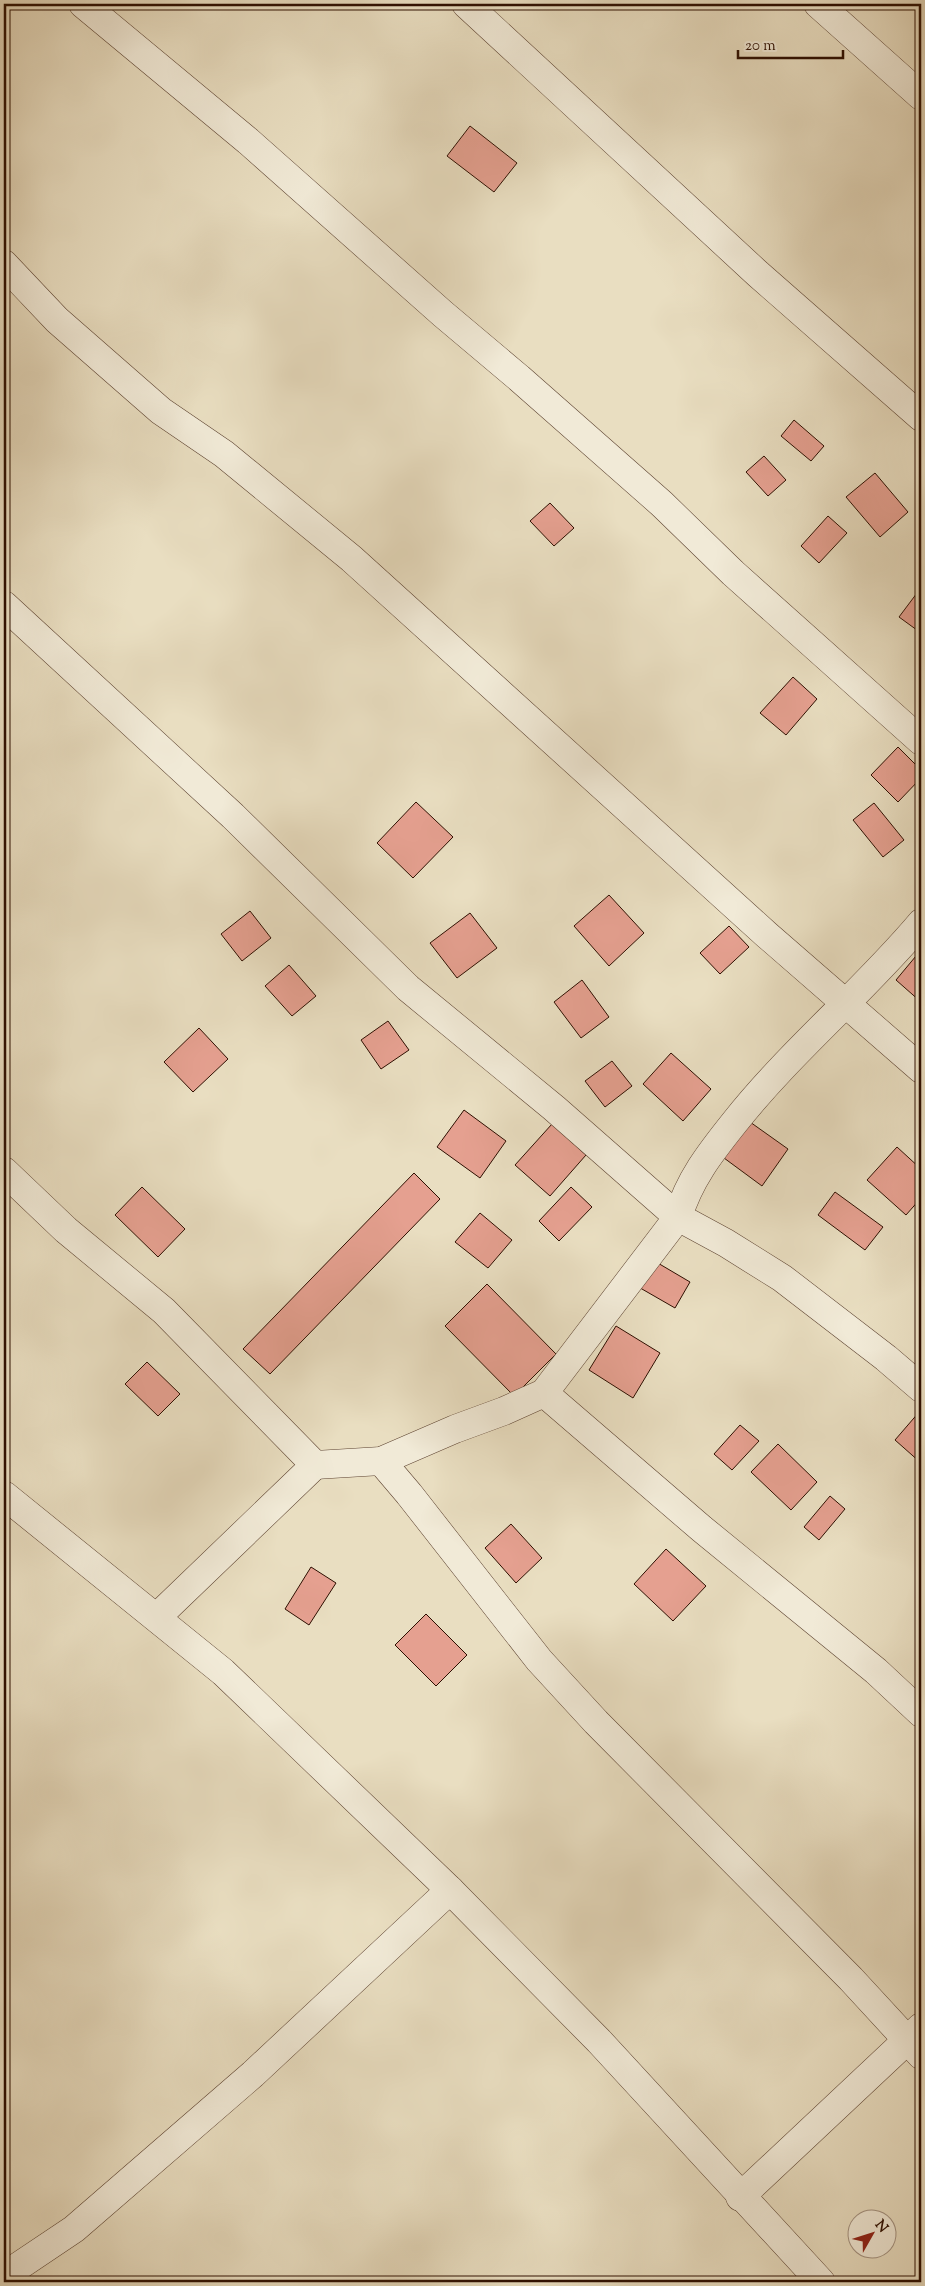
<svg xmlns="http://www.w3.org/2000/svg" width="925" height="2286" font-family="'Sorts Mill Goudy',serif">
	<style>
		.building { fill: #e5a090; stroke: #2e0f01 }
		.lines { fill: none; stroke-linecap: round; stroke-linejoin: round }
		.street-casing { stroke: #5d4331; stroke-width: 29 }
		.street { stroke: #f1ead7; stroke-width: 28 }
	</style>
	<rect width="100%" height="100%" fill="#e9dec1"/>
	<filter id="stains"><feTurbulence type="fractalNoise" baseFrequency=".004" numOctaves="4"/><feColorMatrix values="0 0 0 0 .2 0 0 0 0 .09 0 0 0 0 .02 0 0 0 .5 -.17"/></filter>
	<radialGradient id="worn" r=".72"><stop offset=".6" stop-color="#630" stop-opacity="0"/><stop offset="1" stop-color="#630" stop-opacity=".3"/></radialGradient>
	<g class="building">
		<path d="M470,126L517,163L494,192L447,156Z"/>
		<path d="M794,420L824,446L811,461L781,436Z"/>
		<path d="M764,456L786,480L768,496L746,472Z"/>
		<path d="M875,473L908,512L880,537L846,497Z"/>
		<path d="M550,503L574,528L554,546L530,521Z"/>
		<path d="M828,516L847,533L819,563L801,546Z"/>
		<path d="M917,593L921,596V633L899,617Z"/>
		<path d="M793,677L817,699L786,735L760,713Z"/>
		<path d="M898,747L921,770V778L898,802L871,775Z"/>
		<path d="M416,802L453,837L413,878L377,843Z"/>
		<path d="M874,803L904,840L883,857L853,820Z"/>
		<path d="M609,895L644,933L609,966L574,926Z"/>
		<path d="M250,911L271,938L242,961L221,934Z"/>
		<path d="M470,913L497,948L457,978L430,943Z"/>
		<path d="M729,926L749,947L720,974L700,953Z"/>
		<path d="M921,950V1002L896,980Z"/>
		<path d="M289,965L316,996L292,1016L265,986Z"/>
		<path d="M582,980L609,1017L581,1038L554,1002Z"/>
		<path d="M388,1021L409,1050L381,1069L361,1040Z"/>
		<path d="M199,1028L228,1059L193,1092L164,1062Z"/>
		<path d="M671,1053L711,1089L683,1121L643,1084Z"/>
		<path d="M612,1061L632,1086L605,1107L585,1081Z"/>
		<path d="M464,1110L506,1141L480,1178L437,1147Z"/>
		<path d="M750,1122L788,1149L762,1186L724,1158Z"/>
		<path d="M552,1124L586,1155L550,1196L515,1165Z"/>
		<path d="M897,1147L921,1169V1198L906,1215L867,1180Z"/>
		<path d="M414,1173L440,1199L270,1374L243,1349Z"/>
		<path d="M142,1187L185,1229L158,1257L115,1215Z"/>
		<path d="M571,1187L592,1207L559,1241L539,1221Z"/>
		<path d="M835,1192L883,1227L865,1250L818,1215Z"/>
		<path d="M480,1213L512,1240L488,1268L455,1242Z"/>
		<path d="M651,1259L690,1282L675,1308L635,1285Z"/>
		<path d="M487,1284L556,1354L514,1396L445,1326Z"/>
		<path d="M616,1326L660,1353L633,1398L589,1370Z"/>
		<path d="M147,1362L180,1394L158,1416L125,1384Z"/>
		<path d="M920,1411L921,1412V1463L895,1440Z"/>
		<path d="M740,1425L759,1441L732,1470L714,1454Z"/>
		<path d="M778,1444L817,1482L791,1510L751,1472Z"/>
		<path d="M830,1496L845,1509L819,1540L804,1527Z"/>
		<path d="M511,1524L542,1558L516,1583L485,1548Z"/>
		<path d="M666,1549L706,1586L673,1621L634,1584Z"/>
		<path d="M311,1567L336,1583L309,1625L285,1609Z"/>
		<path d="M426,1614L467,1655L436,1686L395,1645Z"/>
	</g>
	<g class="lines">
		<defs>
			<g id="street">
				<path d="M83,4L248,141L443,314L519,378L662,504L733,573L921,741"/>
				<path d="M466,4L758,274L921,417"/>
				<path d="M818,4L921,96"/>
				<path d="M4,264L57,320L161,411L224,454L352,559L767,935L921,1069"/>
				<path d="M4,605L233,816L408,988L554,1108L678,1217L726,1243L782,1278L886,1358L921,1388"/>
				<path d="M4,1171L66,1230L164,1311L315,1465L381,1461L455,1429L504,1411L544,1393L678,1217C689,1180 710,1153 734,1123C791,1051 862,993 921,923"/>
				<path d="M544,1393L702,1529L876,1671L921,1713"/>
				<path d="M381,1461L409,1494L539,1660L596,1722L851,1979L921,2055"/>
				<path d="M4,1495L223,1672L450,1890L599,2041L821,2282"/>
				<path d="M157,1617L315,1465"/>
				<path d="M740,2197L921,2027"/>
				<path d="M4,2276L74,2229L253,2074L450,1890"/>
			</g>
		</defs>
		<use href="#street" class="street-casing"/>
		<use href="#street" class="street"/>
	</g>
	<rect width="925" height="2286" fill="none" stroke="#e9dec1" stroke-width="20"/>
	<rect x="5" y="5" width="915" height="2276" fill="none" stroke="#2e0f01" stroke-width="2.5"/>
	<rect x="10" y="10" width="905" height="2266" fill="none" stroke="#2e0f01"/>
	<g transform="translate(872 2234) rotate(51)"><circle r="24" fill="#f1ead7" stroke="#a39281"/>
	<path d="M0-4L9 19L0 12L-9 19Z" fill="#8f2418"/>
	<text y="-8" font-size="14" font-weight="bold" text-anchor="middle" fill="#2e0f01">N</text>
	</g>
	<path d="M738 50v8h105v-8" fill="none" stroke="#2e0f01" stroke-width="2.5"/>
	<text x="745" y="50" font-size="15" fill="#2e0f01" stroke="#f1ead7" stroke-width="4" paint-order="stroke">20 m</text>
	<rect width="100%" height="100%" filter="url(#stains)"/>
	<rect width="100%" height="100%" fill="url(#worn)"/>
</svg>
